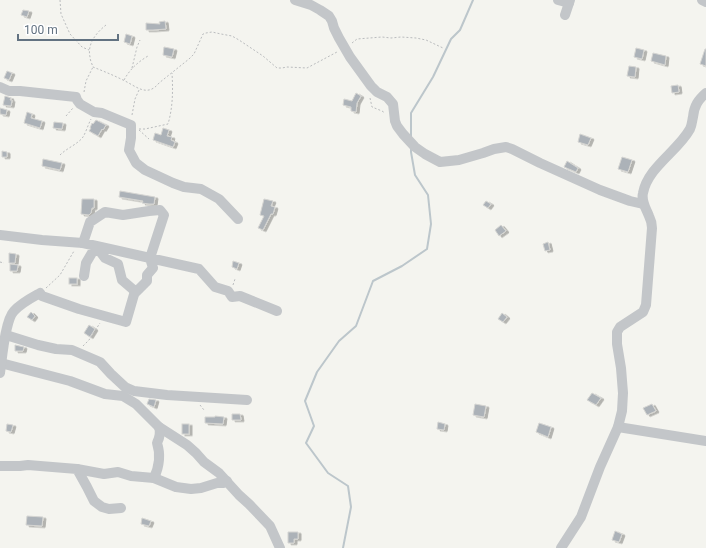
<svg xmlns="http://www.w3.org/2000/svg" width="706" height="548" font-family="Roboto,sans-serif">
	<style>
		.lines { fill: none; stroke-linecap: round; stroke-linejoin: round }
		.stream { stroke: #bcc6cb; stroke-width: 2 }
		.building { fill: #acb2b8; stroke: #d5d5d2; filter: url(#shadow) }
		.path { stroke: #babcbe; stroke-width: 1; stroke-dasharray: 2 2; stroke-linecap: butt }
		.minor { stroke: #c3c6c9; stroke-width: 10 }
	</style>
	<defs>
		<filter id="shadow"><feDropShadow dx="3" dy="1.5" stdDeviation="0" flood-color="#0004"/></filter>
	</defs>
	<rect width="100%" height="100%" fill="#f4f4ef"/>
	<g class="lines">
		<g class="stream">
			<path d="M411,137V113L433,77L451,39L460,30L473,0"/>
			<path d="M343,548L351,507L348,486L328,473L306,443L314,426L305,401L317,372L339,341L356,326L373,281L402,266L427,249L431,224L428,195L415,175L411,152V147"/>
		</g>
	</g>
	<g class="building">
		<path d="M23,10L29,11L27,17L21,15Z"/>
		<path d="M165,21L166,29L153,30H146V23L160,24L159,22Z"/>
		<path d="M126,34L132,36L130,44L124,42Z"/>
		<path d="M164,47L174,49L172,57L163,55Z"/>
		<path d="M636,48L644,50L642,59L634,57Z"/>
		<path d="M705,49H706V66L700,64Z"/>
		<path d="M653,53L666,56L665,65L651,61Z"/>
		<path d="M629,66L636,67L635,77L627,76Z"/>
		<path d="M7,71L12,73L9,80L4,78Z"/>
		<path d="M678,85L679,92L672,93L671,86Z"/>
		<path d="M356,93L361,96L357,103L356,112L351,111V107L343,105L344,99L352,101Z"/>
		<path d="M5,96L11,98L10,100H12L11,106L3,105Z"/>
		<path d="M0,108L7,110L6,115L0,114Z"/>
		<path d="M27,112L32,114L31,118L42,121L40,128L24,123Z"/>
		<path d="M96,120L106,125L103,130L102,129L98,136L89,131L91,128H90L92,123L93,124Z"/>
		<path d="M54,122L63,123L62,129L53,128Z"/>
		<path d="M163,128L169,130L167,136L172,137L171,140L175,142L173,147L153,140L155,133L161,135Z"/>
		<path d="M580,134L591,138L588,145L578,142Z"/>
		<path d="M2,151L7,152V157H2Z"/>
		<path d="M622,157L632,160L628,172L618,169Z"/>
		<path d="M43,159L62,163L60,170L42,166Z"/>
		<path d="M567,161L578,168L576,172L564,167Z"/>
		<path d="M120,191L155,197L154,204H149L142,203L143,201L119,197Z"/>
		<path d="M82,199H94V208H92L91,213L89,215L81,214Z"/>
		<path d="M264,199L273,201L271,206L275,207L273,214H271L263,230L258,228L264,216L260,215Z"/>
		<path d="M486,201L491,204L488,208L483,205Z"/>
		<path d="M501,225L506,231L499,236L495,230Z"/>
		<path d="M548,242L550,250L545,251L543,244Z"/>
		<path d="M9,253L16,254L15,263H9Z"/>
		<path d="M233,261L239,263L237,269L232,267Z"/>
		<path d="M10,264L18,265L17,271H10Z"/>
		<rect x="69" y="278" width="8" height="6"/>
		<path d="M31,312L35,316L32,320L27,317Z"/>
		<path d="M502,313L507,317L503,322L498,319Z"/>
		<path d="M89,325L95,329L90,337L84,333Z"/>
		<path d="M15,345L24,347L23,351H15Z"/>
		<path d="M592,393L601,398L596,405L587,400Z"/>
		<path d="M149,399L156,400L154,407L147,404Z"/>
		<path d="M475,404L486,406L484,417L473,415Z"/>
		<path d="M652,404L656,411L647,415L643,408Z"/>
		<path d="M232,414H240L241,420H232Z"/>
		<path d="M215,416L224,417L223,424L205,423V417H215Z"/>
		<path d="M438,422L445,424L444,430L437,429Z"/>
		<path d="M539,423L551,427L548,437L536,432Z"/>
		<path d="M7,424L13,425L11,432L6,431Z"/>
		<rect x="182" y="424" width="7" height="10"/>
		<path d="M27,516L43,517L42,526L26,525Z"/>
		<path d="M142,518L151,521L149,526L141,524Z"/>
		<path d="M615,531L622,534L619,542L612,540Z"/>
		<path d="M288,532H298V539H294V543H288Z"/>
	</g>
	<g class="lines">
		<g class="path">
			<path d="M60,0L61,14L70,34L82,47L89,50"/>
			<path d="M106,25C96,33 87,44 90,57C90,60 92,64 93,67C103,71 113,75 123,80C136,86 147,98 159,83L189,59L194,54L203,34L206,33L212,32L221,34L232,36L239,40L263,56L277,68H282L287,67L307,68L337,52"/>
			<path d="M352,43L357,39L382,37L391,38L401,37L416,38L426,40L443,48"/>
			<path d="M132,68L137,47L140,40"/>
			<path d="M124,80C130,69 138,62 148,56"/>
			<path d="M84,92L86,81L93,67"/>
			<path d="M370,98L372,107L382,111L385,113"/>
			<path d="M132,115L135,99L139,90"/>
			<path d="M66,116L73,108"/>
			<path d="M139,129H145L168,124C173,107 173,90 172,73"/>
			<path d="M139,130L149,139"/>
			<path d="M60,155C67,148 78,144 83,137C86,132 88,125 91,119"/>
			<path d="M0,262L4,263"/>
			<path d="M233,285L235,279"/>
			<path d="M46,288L60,275L74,251"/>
			<path d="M83,346L89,340L100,323"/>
			<path d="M200,405L204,410"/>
		</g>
		<g class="minor">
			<path d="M295,0L311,5L320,10L329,16L332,21L334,28L339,38L350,57L371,86L377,92L387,97L393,104L395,121L397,126L403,134L415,147L425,154L440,162L459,160L483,153L494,149L506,147L512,149L540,163L600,190L630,201L643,204"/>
			<path d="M558,0L569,3"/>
			<path d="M702,0L706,2"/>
			<path d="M565,15L570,0"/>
			<path d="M0,87L9,91H20L76,97L77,100L80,104L94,112L102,113L131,125V138L129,150L136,163L145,170L173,183L184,187L201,189L219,199L238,219"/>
			<path d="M0,235L42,240L83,243"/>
			<path d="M84,276L86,263L96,246L105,258L118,264L122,280L136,292L147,281V275L153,268L150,258L83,243L90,222L105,212L123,215L149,211L160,210L164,215L150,258L199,269L215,287L228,291L232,297L240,296L277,311"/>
			<path d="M6,335L38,345L56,349L72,350L100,362L111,374L125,387L134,391L167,395L247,400"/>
			<path d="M1,363L70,381L105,394L123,396L136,404L159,427L187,445L196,453L204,462L219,473L239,495L249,504L270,526L280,548"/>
			<path d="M0,373C2,359 5,320 14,311C21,303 31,298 40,293L42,296L79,309L126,322L135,291"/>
			<path d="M618,427L706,441"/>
			<path d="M0,466H20L28,465L77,469L87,487L94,501L102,507L109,509L121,508"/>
			<path d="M77,469L104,474L118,472L131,476L154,478L176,487L191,489L201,488L217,483H223L227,481"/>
			<path d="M154,478C159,467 161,455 157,443C160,437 161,433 159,427"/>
			<path d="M561,548L581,517L600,467L618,427L622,411L623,393L621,368L617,344V332L620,327L643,312L646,305L652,228C652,224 651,220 649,216C646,208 641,202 643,193C648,167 678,151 690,129C692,125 692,121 693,117C694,106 698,100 706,93"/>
		</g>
	</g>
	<path d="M18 34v6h100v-6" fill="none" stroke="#627281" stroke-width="2"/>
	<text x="24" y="34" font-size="12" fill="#627281" stroke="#ffffff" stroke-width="3" paint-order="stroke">100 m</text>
</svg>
